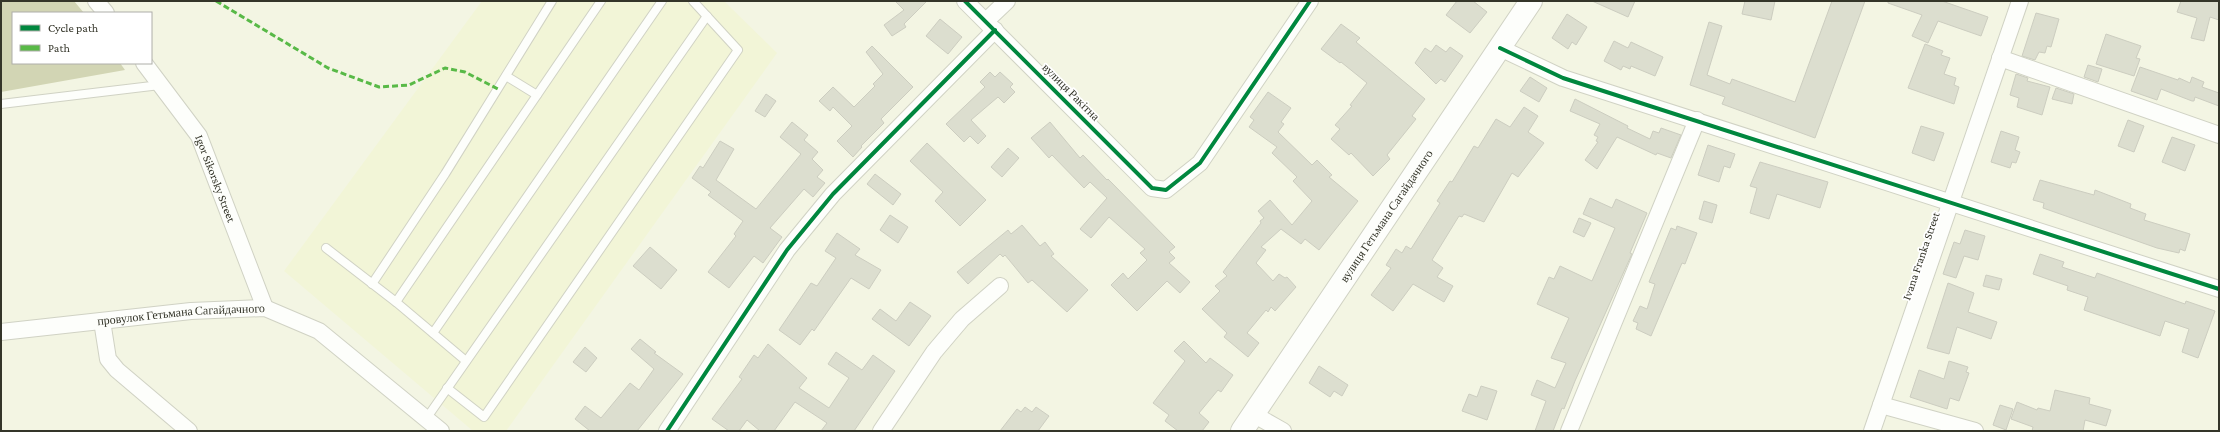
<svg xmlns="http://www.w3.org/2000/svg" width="2220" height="432" font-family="'Crimson Pro',serif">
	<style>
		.built { fill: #f2f5d7 }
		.forest { fill: #d2d5b4 }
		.building { fill: #dcdecf; stroke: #cccdc0 }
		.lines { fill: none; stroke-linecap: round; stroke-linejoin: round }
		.lane-casing { stroke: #d0d2c4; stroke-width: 10 }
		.street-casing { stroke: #d0d2c4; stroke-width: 18 }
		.secondary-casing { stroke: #d0d2c4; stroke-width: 24 }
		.lane { stroke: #fdfefb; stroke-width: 8 }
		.street { stroke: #fdfefb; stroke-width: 16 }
		.secondary { stroke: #fdfefb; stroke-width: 22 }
		.quiet { stroke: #58b947; stroke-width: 3; stroke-dasharray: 6 3; stroke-linecap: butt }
		.cycleway-casing { stroke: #fff; stroke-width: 6 }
		.cycleway { stroke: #00873e; stroke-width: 4 }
		.labels { text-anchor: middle; stroke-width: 3.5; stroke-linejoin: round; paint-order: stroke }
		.street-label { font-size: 12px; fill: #343529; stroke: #fff }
	</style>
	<rect width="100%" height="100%" fill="#f3f5e3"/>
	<path class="built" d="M482,1H724L777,53L506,431H473L284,271Z"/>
	<path class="forest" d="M1,1H74L84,13H13V63H120L125,70L1,92Z"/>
	<g class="building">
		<path d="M895,1H927L904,24L906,27L892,36L884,25L904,10Z"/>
		<path d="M1457,1H1473L1487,12L1470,33L1446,15Z"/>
		<path d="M1592,1H1635L1628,17Z"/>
		<path d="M1745,1H1775L1771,20L1742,14Z"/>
		<path d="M1832,1H1865L1815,138L1722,104L1725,97L1690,85L1709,22L1722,26L1707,75L1730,84L1732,79L1795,102Z"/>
		<path d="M1888,1H1942L1988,17L1981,36L1938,21L1928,43L1912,36L1922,15L1888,3Z"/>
		<path d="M2181,1H2219V20L2210,17L2204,41L2191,38L2197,18L2177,12Z"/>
		<path d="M2036,13L2059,19L2051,47L2047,46L2045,53L2039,52L2035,60L2022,56Z"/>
		<path d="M1567,14L1587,27L1576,45L1572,42L1568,49L1552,38Z"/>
		<path d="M940,19L962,37L948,54L926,36Z"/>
		<path d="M1341,24L1360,38L1356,42L1425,99L1412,116L1416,119L1387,155L1390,159L1373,176L1351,153L1349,155L1331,139L1340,129L1335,125L1352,106L1350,105L1367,83L1341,62L1340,63L1321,49Z"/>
		<path d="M2106,34L2141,46L2136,58L2140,59L2134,76L2096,64Z"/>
		<path d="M1614,41L1628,48L1631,42L1663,57L1655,76L1631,66L1630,69L1623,66L1621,70L1604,61Z"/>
		<path d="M1925,44L1943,51L1941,55L1950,58L1944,74L1956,78L1954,85L1959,87L1954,104L1908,88Z"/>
		<path d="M1436,45L1446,52L1450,47L1463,56L1445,82L1441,79L1436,84L1415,63L1425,48L1431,52Z"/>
		<path d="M872,46L913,87L881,119L884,123L861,146L862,147L853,157L837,141L852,126L833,107L830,111L819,101L833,87L854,107L875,86L873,84L883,74L866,52Z"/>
		<path d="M2088,65L2102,69L2098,82L2084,77Z"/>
		<path d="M2140,67L2178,80L2179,78L2190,83L2192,77L2204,82L2202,87L2219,93V106L2195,97L2194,101H2192L2161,89L2157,100L2131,91Z"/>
		<path d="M990,72L995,77L1000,72L1013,84L1010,87L1015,92L1004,103L998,97L971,120L986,136L978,144L970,136L964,142L946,124L985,87L980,82Z"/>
		<path d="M2016,74L2028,78L2027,81L2050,87L2042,115L2017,107L2019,98L2010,95Z"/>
		<path d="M1530,77L1547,88L1539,102L1520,91Z"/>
		<path d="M2056,88L2074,94L2072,104L2052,99Z"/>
		<path d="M1268,92L1291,108L1281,122L1284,124L1278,132L1312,165L1317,160L1332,175L1329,177L1358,201L1319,250L1305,239L1301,244L1281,229L1261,247L1266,250L1256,263L1273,281L1279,274L1285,278L1287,277L1296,287L1275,311L1271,307L1268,312L1266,310L1247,333L1259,343L1248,357L1224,337L1227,333L1202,309L1220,291L1215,286L1227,276L1223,272L1261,223L1260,221L1264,218L1258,211L1270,200L1292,225L1312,201L1293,181L1297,177L1272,153L1277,147L1249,127L1254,120L1250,117Z"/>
		<path d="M766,94L776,101L765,117L755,111Z"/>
		<path d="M1575,99L1628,126L1627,128L1650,139L1653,131L1659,133L1661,128L1681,135L1671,158L1657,153L1656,155L1617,137L1597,169L1585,160L1598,142L1596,141L1598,137L1594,135L1600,124L1570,111Z"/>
		<path d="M1524,107L1538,116L1528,132L1544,143L1518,177L1512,173L1484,222L1464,214L1462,217L1459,216L1432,260L1443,268L1437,277L1453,286L1444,302L1413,284L1393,311L1371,295L1391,268L1386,265L1396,249L1402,253L1406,246L1411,249L1440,203L1437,201L1450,181L1452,182L1474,146L1478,148L1496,119L1510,127Z"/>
		<path d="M2128,120L2144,126L2134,152L2118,146Z"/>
		<path d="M792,122L808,135L804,140L818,152L812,159L823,170L817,177L825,183L813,197L804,189L770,228L782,237L763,263L754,256L729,288L708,272L736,236L734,234L743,221L708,195L711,192L692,178L700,166L703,168L720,141L734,149L716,180L756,209L801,154L780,137Z"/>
		<path d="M1050,122L1080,158L1083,155L1107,180L1108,179L1175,247L1169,252L1175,258L1169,263L1190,282L1180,293L1167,281L1137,311L1111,285L1123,273L1128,279L1147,260L1140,253L1145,249L1109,217L1091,238L1080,229L1107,198L1090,182L1084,188L1052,155L1049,158L1031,138Z"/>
		<path d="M1921,126L1944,133L1934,161L1912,153Z"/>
		<path d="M2001,131L2019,137L2015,150L2020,152L2016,163L2012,162L2010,168L1991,162Z"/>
		<path d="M2172,137L2195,145L2185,171L2162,162Z"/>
		<path d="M927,143L986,200L960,226L935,201L943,192L910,161Z"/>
		<path d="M1708,145L1735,154L1730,168L1724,166L1719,182L1698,175Z"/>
		<path d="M1008,148L1019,158L1002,177L991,167Z"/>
		<path d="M1760,162L1828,182L1820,208L1777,194L1769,219L1750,213L1757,188L1750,186Z"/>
		<path d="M875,174L901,194L893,205L867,184Z"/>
		<path d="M2040,180L2094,195L2095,190L2131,204L2130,208L2146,214L2144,220L2190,234L2185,251L2180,249L2179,253L2157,248L2043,208L2044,203L2033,200Z"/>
		<path d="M1590,198L1612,208L1616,199L1647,213L1630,253L1632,254L1626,267L1575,381L1564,409L1562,408L1553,431H1535L1546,401L1531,395L1537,380L1555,388L1566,363L1551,358L1569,318L1537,304L1549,277L1554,279L1560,266L1592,281L1615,228L1583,214Z"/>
		<path d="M1704,201L1717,205L1712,223L1699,219Z"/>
		<path d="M890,215L908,227L898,243L880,230Z"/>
		<path d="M1579,218L1591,223L1584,237L1573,232Z"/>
		<path d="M1022,225L1040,246L1045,242L1054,254L1051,256L1088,290L1067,312L1032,280L1028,283L1005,255L1003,257L1000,254L968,284L957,272L1008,230L1011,234Z"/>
		<path d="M1677,226L1697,233L1685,264L1682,263L1651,336L1636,329L1638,323L1633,321L1640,306L1647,309L1655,284L1649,282L1671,228L1676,230Z"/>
		<path d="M1965,230L1985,236L1978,260L1964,256L1956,278L1943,274L1954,242L1960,244Z"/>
		<path d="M837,233L860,249L855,255L881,270L869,289L851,278L814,331L812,329L800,345L779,330L811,283L817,286L836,258L825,251Z"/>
		<path d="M650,247L677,270L661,289L633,266Z"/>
		<path d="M2040,254L2064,262L2062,267L2095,278L2097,273L2185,304L2186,301L2215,311L2198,358L2182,352L2189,329L2165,321L2160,336L2084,310L2088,297L2067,290L2068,286L2033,274Z"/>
		<path d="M1986,275L2002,279L1999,290L1983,286Z"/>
		<path d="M1948,283L1974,293L1968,312L1997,322L1991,339L1957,327L1949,354L1927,348Z"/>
		<path d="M910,302L931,316L909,346L872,319L880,309L896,321Z"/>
		<path d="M640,339L656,352L654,353L683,374L637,431H590L575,419L585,406L601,418L630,383L639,390L654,369L631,349Z"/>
		<path d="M1184,341L1206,363L1210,358L1233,375L1221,392L1218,390L1199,413L1209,422L1202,431H1178L1165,421L1169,415L1153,403L1185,361L1174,351Z"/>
		<path d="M768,344L807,378L799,388L829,408L849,378L828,364L836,352L862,370L873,355L895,371L854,431H821L827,423L795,402L774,431H760L747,420L739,431H729L712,419L742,379L739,377L754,355L758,358Z"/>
		<path d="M585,347L597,358L586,372L573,362Z"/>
		<path d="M1949,361L1968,367L1966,372L1969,373L1959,401L1950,398L1947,409L1910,397L1919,370L1944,379Z"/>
		<path d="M1319,366L1348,385L1342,396L1334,391L1330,397L1309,383Z"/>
		<path d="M1481,386L1497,391L1487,420L1462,411L1469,394L1477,397Z"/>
		<path d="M2055,390L2090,398L2089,404L2111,410L2106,426L2085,420L2083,431H2032L2033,427L2011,419L2017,402L2037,410L2038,408L2050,411Z"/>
		<path d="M2000,405L2013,409L2006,430L1993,425Z"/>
		<path d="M1025,407L1032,412L1036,407L1049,416L1038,431H1000L1017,409L1021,412Z"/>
	</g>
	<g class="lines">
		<defs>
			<g id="lane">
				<path d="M506,76L537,95"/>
				<path d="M1,104L160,85"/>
				<path d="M326,248L396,302L466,361"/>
				<path d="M372,284L445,174L552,1"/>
				<path d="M396,302L601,1"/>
				<path d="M433,333L662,1"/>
				<path d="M447,388L484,417L738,50L693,1"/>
				<path d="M426,419L707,16"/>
			</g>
			<g id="street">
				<path d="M96,1L106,13"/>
				<path d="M965,1L1152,188L1166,190L1200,163L1310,1"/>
				<path d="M986,21L1007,1"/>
				<path d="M1500,48L1563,78L2219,289"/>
				<path d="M2000,58L2219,135"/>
				<path id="s1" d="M144,63L199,136L265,308"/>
				<path d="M102,321L108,359L117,370L189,431"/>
				<path id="s2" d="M1,332L191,311L265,308L319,331L441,431"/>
				<path d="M1881,405L2020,1"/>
				<path d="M1253,414L1283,431"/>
				<path d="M667,431L787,250L833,194L995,30"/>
				<path d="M881,431L934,352L962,319L1000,286"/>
				<path d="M1569,431L1697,120"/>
				<path d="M1872,431L1881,405L1975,431"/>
			</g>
			<g id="secondary">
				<path id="s3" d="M1242,431L1531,1"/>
			</g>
		</defs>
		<use href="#lane" class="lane-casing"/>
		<use href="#street" class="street-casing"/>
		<use href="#secondary" class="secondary-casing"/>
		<use href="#lane" class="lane"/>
		<use href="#street" class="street"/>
		<use href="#secondary" class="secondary"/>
		<path class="quiet" d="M216,1L328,68L379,87L409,85L445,68L465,72L498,89"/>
		<defs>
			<g id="cycleway">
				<path d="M965,1L1152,188L1166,190L1200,163L1310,1"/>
				<path d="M1500,48L1563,78L2219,289"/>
				<path d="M667,431L787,250L833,194L995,30"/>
			</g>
		</defs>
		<use href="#cycleway" class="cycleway-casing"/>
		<use href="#cycleway" class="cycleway"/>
	</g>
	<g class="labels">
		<g class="street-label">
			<text transform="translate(1071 92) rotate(45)" y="4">вулиця Ракітна</text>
			<text dy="4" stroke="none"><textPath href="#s1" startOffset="137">Igor Sikorsky Street</textPath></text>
			<text dy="4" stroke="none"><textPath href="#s3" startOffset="259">вулиця Гетьмана Сагайдачного</textPath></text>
			<text transform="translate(1921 256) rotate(-71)" y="4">Ivana Franka Street</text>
			<text dy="4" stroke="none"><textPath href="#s2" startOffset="181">провулок Гетьмана Сагайдачного</textPath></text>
		</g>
	</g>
	<rect width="2220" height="432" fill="none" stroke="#343529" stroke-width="4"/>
	<rect x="12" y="12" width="140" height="52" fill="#ffffff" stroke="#aeaea9"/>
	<rect x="20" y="25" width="20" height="6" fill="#00873e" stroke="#aeaea9"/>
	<text x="48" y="32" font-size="12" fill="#343529">Cycle path</text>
	<rect x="20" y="45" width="20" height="6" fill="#58b947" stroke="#aeaea9"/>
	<text x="48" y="52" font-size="12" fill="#343529">Path</text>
</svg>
